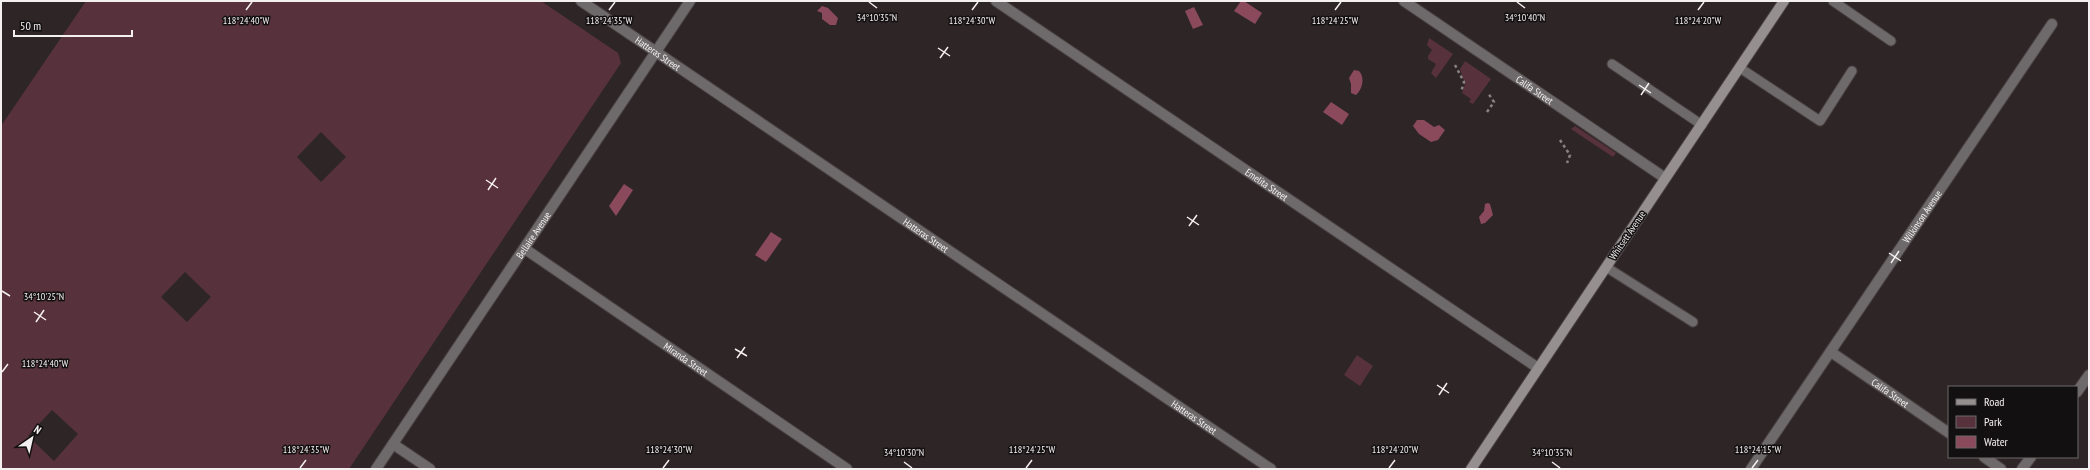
<svg xmlns="http://www.w3.org/2000/svg" width="2090" height="470" font-family="'PT Sans Narrow',sans-serif">
	<style>
		.green { fill: #57323c; fill-rule: evenodd }
		.water { fill: #8a4a5c }
		.lines { fill: none; stroke-linecap: round; stroke-linejoin: round }
		.service-casing { stroke: #4a4143; stroke-width: 11 }
		.minor-casing { stroke: #4a4143; stroke-width: 12 }
		.tertiary-casing { stroke: #4a4143; stroke-width: 12 }
		.secondary-casing { stroke: #4a4143; stroke-width: 12 }
		.path { stroke: #898283; stroke-width: 2.5; stroke-dasharray: 3 3; stroke-linecap: butt }
		.service { stroke: #6e6a6b; stroke-width: 9 }
		.minor { stroke: #6e6a6b; stroke-width: 10 }
		.tertiary { stroke: #6e6a6b; stroke-width: 10 }
		.secondary { stroke: #968f90; stroke-width: 10 }
		.ticks { fill: none; stroke: #f4eff0; stroke-width: 1.5 }
		.labels { text-anchor: middle; stroke-width: 3; stroke-linejoin: round; paint-order: stroke }
		.street-label { font-size: 10px; fill: #f4eff0; stroke: #131011 }
		.ticks-label { font-size: 10px; text-anchor: middle; fill: #f4eff0; stroke: #131011; stroke-width: 3; stroke-linejoin: round; paint-order: stroke }
	</style>
	<rect width="100%" height="100%" fill="#2e2527"/>
	<g class="green">
		<path d="M86,1H541L618,53L621,63L349,469H1V126ZM321,132L346,157L321,182L297,157ZM185,272L211,297L187,322L161,297ZM52,410L78,434L54,461L28,436Z"/>
		<path d="M1429,38L1453,54L1436,78L1431,73L1436,64L1428,59V56L1432,50L1427,45Z"/>
		<path d="M1465,61L1491,79L1473,104L1469,102L1471,99L1462,93L1465,84L1460,69Z"/>
		<path d="M1575,126L1616,153L1613,157L1571,129Z"/>
		<path d="M1357,355L1373,366L1360,386L1344,375Z"/>
	</g>
	<g class="water">
		<path d="M1241,1H1244L1262,13L1255,24L1234,11Z"/>
		<path d="M822,6L828,8L838,18L836,25H830L822,19V13L817,11Z"/>
		<path d="M1194,7L1203,25L1193,29L1185,11Z"/>
		<path d="M1354,70L1359,71C1365,77 1363,89 1356,95L1351,93V84L1349,78Z"/>
		<path d="M1331,102L1349,114L1342,125L1323,112Z"/>
		<path d="M1417,120H1424L1434,127L1439,125L1445,130L1438,140L1431,142L1419,134L1413,126Z"/>
		<path d="M624,184L633,190L616,216L609,206Z"/>
		<path d="M1488,203L1490,204L1493,215L1485,223L1481,224L1479,217L1484,211L1485,204Z"/>
		<path d="M771,232L782,239L766,262L755,255Z"/>
	</g>
	<g class="lines">
		<defs>
			<g id="service">
				<path d="M1833,1L1891,41"/>
				<path d="M1612,64L1702,125"/>
				<path d="M1740,68L1820,121L1852,71"/>
				<path d="M1606,267L1693,322"/>
			</g>
			<g id="minor">
				<path id="s1" d="M581,1L1271,469"/>
				<path id="s2" d="M996,1L1538,368"/>
				<path id="s3" d="M1404,1L1665,178"/>
				<path id="s4" d="M525,249L847,469"/>
				<path id="s5" d="M1831,352L1949,433"/>
				<path d="M2077,392L2089,375"/>
				<path d="M393,444L430,469"/>
				<path d="M1984,457L2001,469"/>
				<path id="s6" d="M1751,469L2052,24"/>
				<path d="M2022,469L2031,457"/>
			</g>
			<g id="tertiary">
				<path id="s7" d="M376,469L690,1"/>
			</g>
			<path id="secondary" d="M1471,469L1784,1"/>
		</defs>
		<use href="#service" class="service-casing"/>
		<use href="#minor" class="minor-casing"/>
		<use href="#tertiary" class="tertiary-casing"/>
		<use href="#secondary" class="secondary-casing"/>
		<g class="path">
			<path d="M1455,65L1464,82L1461,92"/>
			<path d="M1487,112L1494,102L1488,93"/>
			<path d="M1560,140L1570,155L1567,163"/>
		</g>
		<use href="#service" class="service"/>
		<use href="#minor" class="minor"/>
		<use href="#tertiary" class="tertiary"/>
		<use href="#secondary" class="secondary"/>
	</g>
	<path class="ticks" d="M869,2L877,8M1517,2L1525,8M246,10L252,2M609,10L615,2M972,10L978,2M1335,10L1341,2M1698,10L1704,2M938,48L950,56M940,58L948,47M1639,85L1651,93M1641,95L1649,83M486,180L498,188M488,190L496,178M1187,217L1199,225M1189,226L1197,215M1889,253L1901,261M1891,263L1899,251M2,291L10,296M34,312L46,320M36,322L44,310M735,349L747,356M737,358L745,347M2,372L8,364M1437,385L1449,393M1439,395L1447,383M904,462L912,468M1552,462L1560,468M300,468L306,460M663,468L669,460M1026,468L1032,460M1389,468L1395,460M1752,468L1758,460"/>
	<g class="labels">
		<g class="street-label">
			<text dy="4" stroke="none"><textPath href="#s1" startOffset="93">Hatteras Street</textPath></text>
			<text dy="4" stroke="none"><textPath href="#s3" startOffset="158">Califa Street</textPath></text>
			<text dy="4" stroke="none"><textPath href="#s2" startOffset="327">Emelita Street</textPath></text>
			<text dy="4" stroke="none"><textPath href="#s6" startOffset="305">Wilkinson Avenue</textPath></text>
			<text dy="4" stroke="none"><textPath href="#s1" startOffset="417">Hatteras Street</textPath></text>
			<text transform="translate(1627 235) rotate(-56)" y="4">Whitsett Avenue</text>
			<text dy="4" stroke="none"><textPath href="#s7" startOffset="282">Bellaire Avenue</textPath></text>
			<text dy="4" stroke="none"><textPath href="#s4" startOffset="195">Miranda Street</textPath></text>
			<text dy="4" stroke="none"><textPath href="#s5" startOffset="72">Califa Street</textPath></text>
			<text dy="4" stroke="none"><textPath href="#s1" startOffset="741">Hatteras Street</textPath></text>
		</g>
	</g>
	<g class="ticks-label">
		<text x="877" y="21">34°10'35"N</text>
		<text x="1525" y="21">34°10'40"N</text>
		<text x="246" y="24">118°24'40"W</text>
		<text x="609" y="24">118°24'35"W</text>
		<text x="972" y="24">118°24'30"W</text>
		<text x="1335" y="24">118°24'25"W</text>
		<text x="1698" y="24">118°24'20"W</text>
		<text x="44" y="300">34°10'25"N</text>
		<text x="45" y="367">118°24'40"W</text>
		<text x="306" y="453">118°24'35"W</text>
		<text x="669" y="453">118°24'30"W</text>
		<text x="1032" y="453">118°24'25"W</text>
		<text x="1395" y="453">118°24'20"W</text>
		<text x="1758" y="453">118°24'15"W</text>
		<text x="904" y="456">34°10'30"N</text>
		<text x="1552" y="456">34°10'35"N</text>
	</g>
	<rect width="2090" height="470" fill="none" stroke="#f4eff0" stroke-width="4"/>
	<rect x="1948" y="386" width="130" height="72" fill="#131011" stroke="#6d696a"/>
	<rect x="1956" y="399" width="20" height="6" fill="#968f90" stroke="#6d696a"/>
	<text x="1984" y="406" font-size="12" fill="#f4eff0">Road</text>
	<rect x="1956" y="416" width="20" height="12" fill="#57323c" stroke="#6d696a"/>
	<text x="1984" y="426" font-size="12" fill="#f4eff0">Park</text>
	<rect x="1956" y="436" width="20" height="12" fill="#8a4a5c" stroke="#6d696a"/>
	<text x="1984" y="446" font-size="12" fill="#f4eff0">Water</text>
	<g transform="translate(32 438) rotate(34)" stroke="#131011" stroke-width="3" paint-order="stroke">
	<path d="M0-3L7 15L0 10L-7 15Z" fill="#f4eff0"/>
	<text y="-6" font-size="11" font-weight="bold" text-anchor="middle" fill="#f4eff0">N</text>
	</g>
	<path d="M14 30v6h118v-6" fill="none" stroke="#f4eff0" stroke-width="2"/>
	<text x="20" y="30" font-size="12" fill="#f4eff0" stroke="#131011" stroke-width="3" paint-order="stroke">50 m</text>
</svg>
